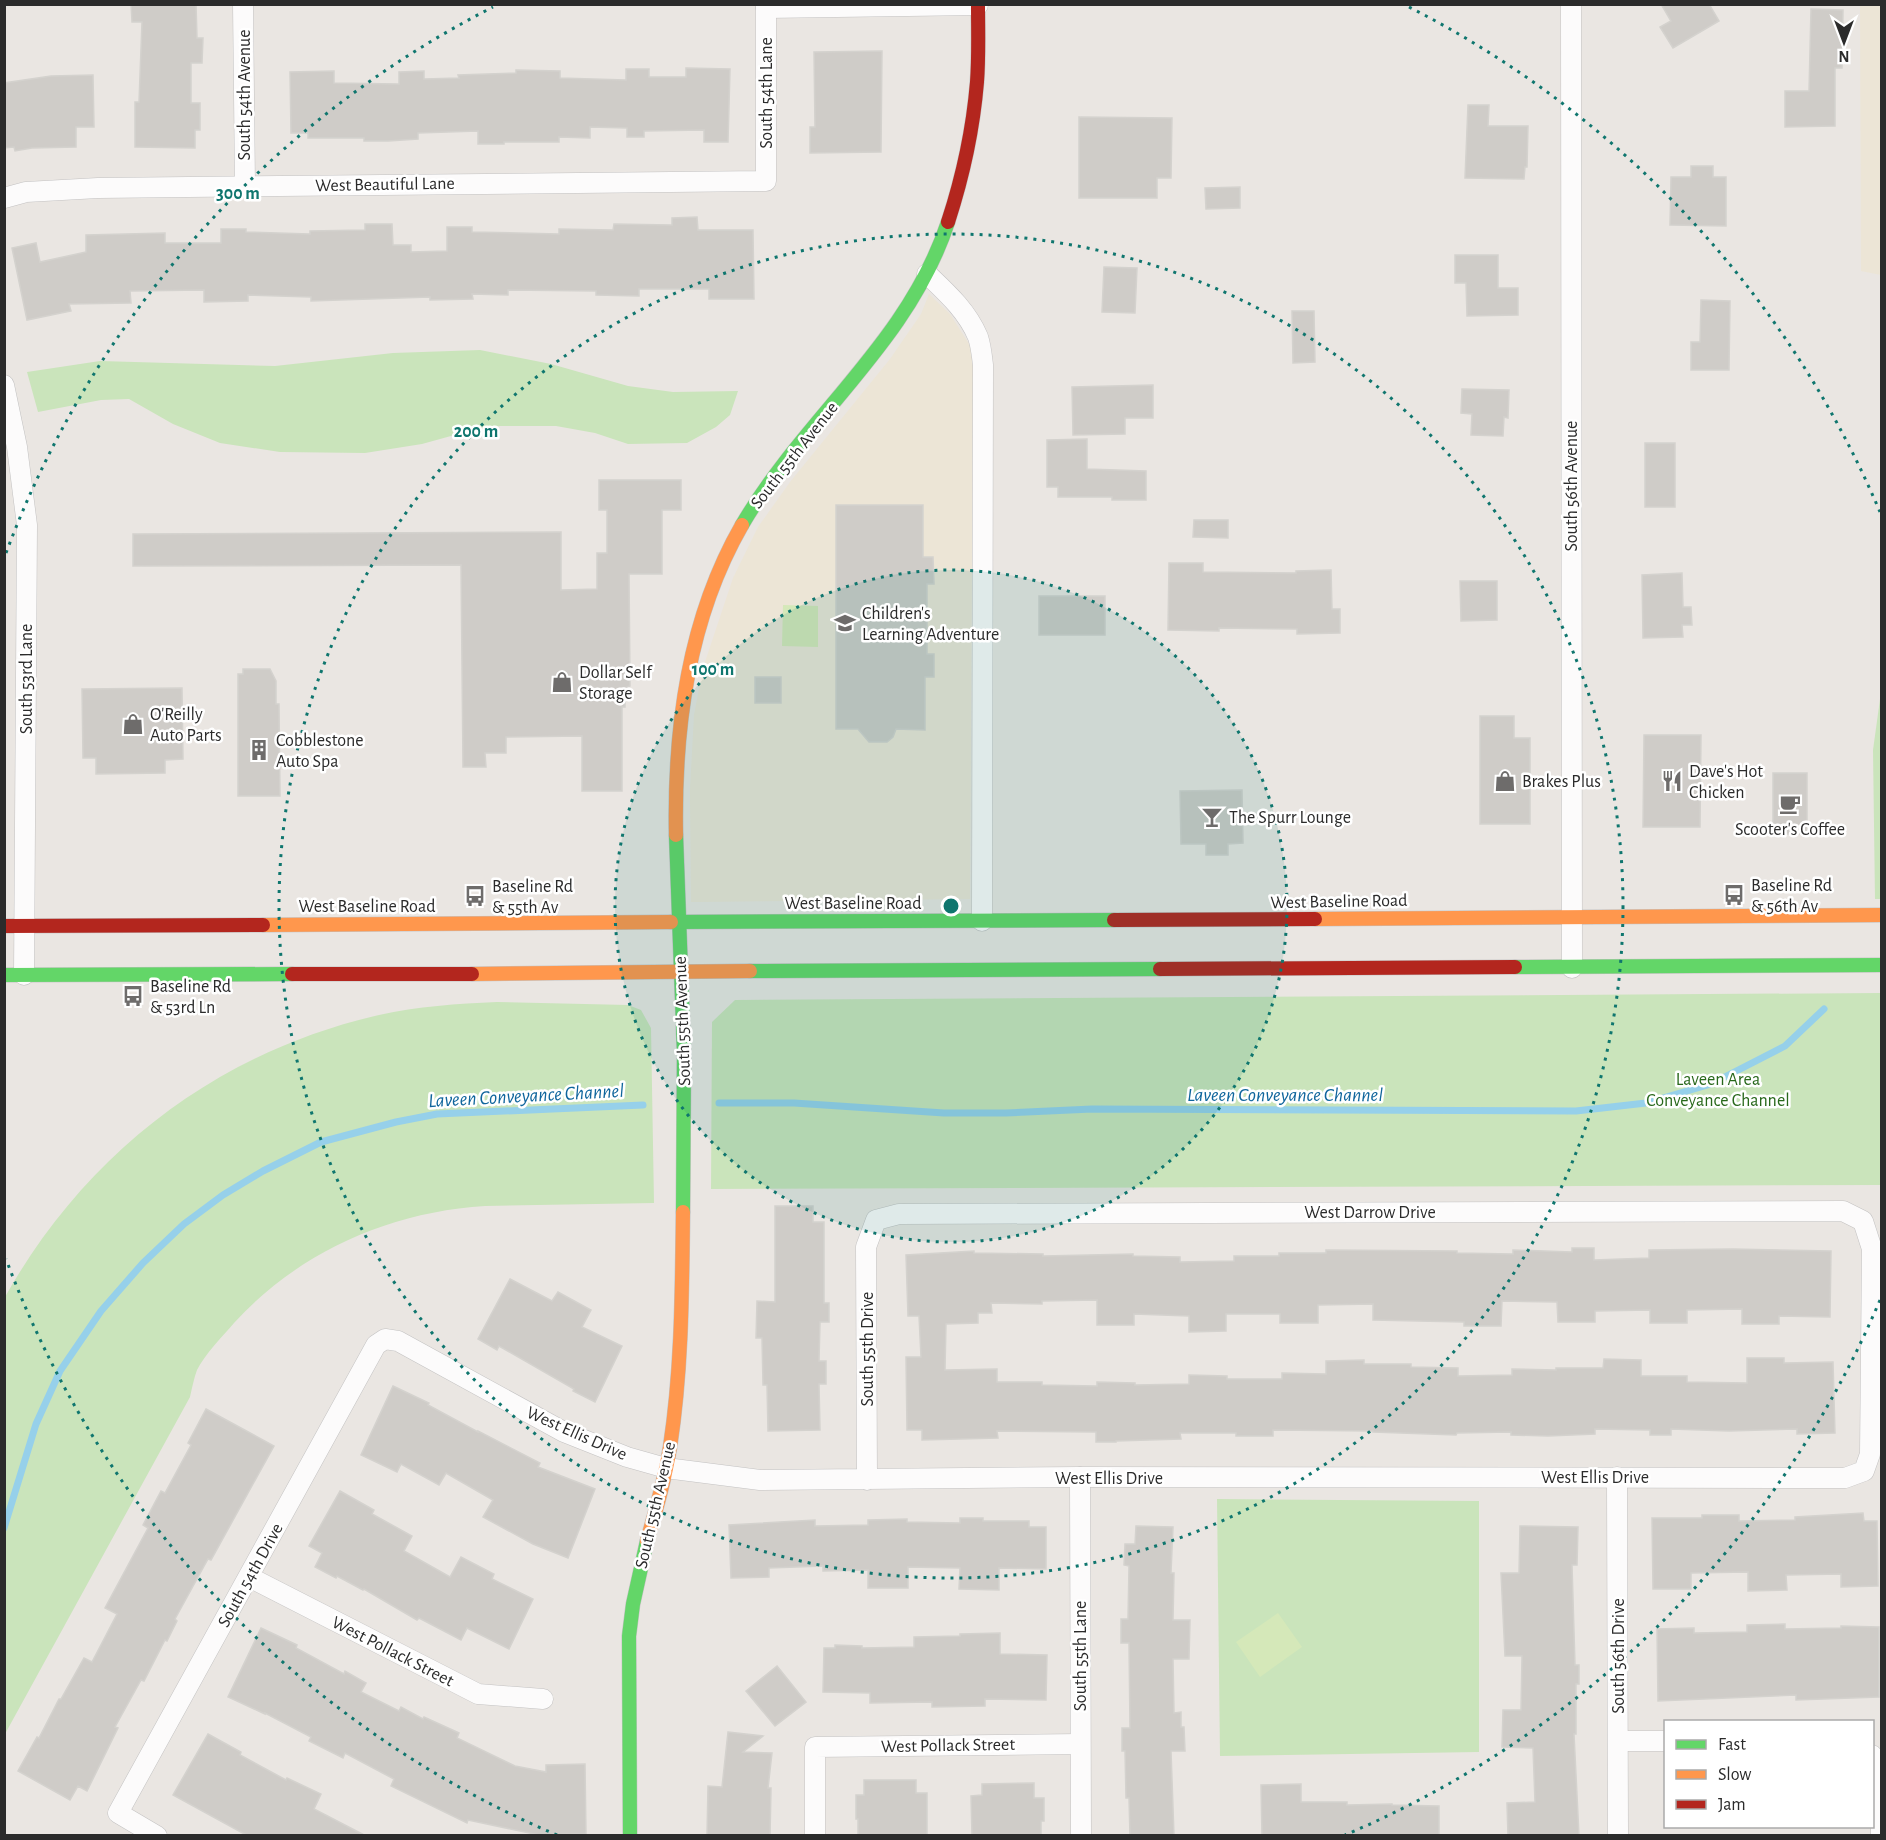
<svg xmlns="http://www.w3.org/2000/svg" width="1886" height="1840" font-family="'Alegreya Sans',sans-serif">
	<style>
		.education { fill: #ece5d6 }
		.green { fill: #cae4bb }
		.pitch { fill: #d5e8b9 }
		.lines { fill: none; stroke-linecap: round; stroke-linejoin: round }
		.stream { stroke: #96d0ea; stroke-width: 7 }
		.building { fill: #cfccc8; stroke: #d4d2ce; stroke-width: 1.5 }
		.street-casing { stroke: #c3c2c2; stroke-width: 21 }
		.fast-casing { stroke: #c3c2c2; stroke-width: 15 }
		.slow-casing { stroke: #c3c2c2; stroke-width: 15 }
		.jam-casing { stroke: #c3c2c2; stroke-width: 15 }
		.street { stroke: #fcfbfb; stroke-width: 20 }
		.fast { stroke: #63d668; stroke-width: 14 }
		.slow { stroke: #ff974d; stroke-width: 14 }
		.jam { stroke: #b3261e; stroke-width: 14 }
		.ring { fill: none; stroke: #0f766e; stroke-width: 3; stroke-dasharray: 3 6 }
		.labels { text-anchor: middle; stroke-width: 5; stroke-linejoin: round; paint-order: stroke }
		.street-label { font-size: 18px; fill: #2b2b2b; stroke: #fff }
		.poi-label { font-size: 18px; fill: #2b2b2b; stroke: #fff; text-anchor: start }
		.park-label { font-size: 18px; fill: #28681b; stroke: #fff }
		.water-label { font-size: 20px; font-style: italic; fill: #0f659c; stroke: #fff }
		.centre { fill: #0f766e; stroke: #fff; stroke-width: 3 }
		.ring-label { font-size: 18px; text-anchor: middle; font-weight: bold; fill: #0f766e; stroke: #fff; stroke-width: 5; stroke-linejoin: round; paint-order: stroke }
	</style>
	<rect width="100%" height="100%" fill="#eae6e2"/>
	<g class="education">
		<path d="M1860,5H1881V275L1861,271Z"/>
		<path d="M929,294L950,314L971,347L973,368L970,899L691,902L690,790L694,715L703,668L733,578L758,527L790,482L890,359L921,314Z"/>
	</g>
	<g class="green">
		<path d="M480,350L551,364L628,386L673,392L738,391L730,415L716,427L687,443L628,444L595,433L556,426H500L469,431L422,444L365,453L280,452L220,443L173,424L129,399L101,400L38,412L27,372L100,361L275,366L393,353Z"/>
		<path d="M1881,692L1882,899H1875L1873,750Z"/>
		<path d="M1881,993V1185L711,1189L712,1022L735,1000Z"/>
		<path d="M497,1002L628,1005L641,1010L651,1028L654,1203L485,1206C389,1212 299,1252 234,1323C222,1337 205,1354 197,1370C194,1378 192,1388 190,1397L5,1734V1297C86,1153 217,1052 379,1015C418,1006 457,1004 497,1002Z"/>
		<path d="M1217,1499L1479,1501V1752L1220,1756Z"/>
	</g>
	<g class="pitch">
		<path d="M783,605L818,606V647L782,646Z"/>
		<path d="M1278,1613L1302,1647L1260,1677L1236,1642Z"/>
	</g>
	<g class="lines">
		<g class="stream">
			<path d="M719,1103H794L944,1113H1006L1092,1109L1576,1111L1646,1103L1711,1084L1785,1046L1824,1009"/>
			<path d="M4,1528L36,1424L60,1371L101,1311L143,1263L184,1224L223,1195L263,1171L321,1142L396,1122L437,1114L643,1105"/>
		</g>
	</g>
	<g class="building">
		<path d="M131,4H196L197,38H203L202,63H191V103H200V130H195V148L135,147V102H139L142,22H132Z"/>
		<path d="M1661,4H1709L1719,21L1673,48L1660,27L1671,21Z"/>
		<path d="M1811,9L1843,10L1842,68H1835V126L1785,127V91H1809Z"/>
		<path d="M882,51L881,152L810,153V127H815L814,52Z"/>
		<path d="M686,68L730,69L728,142H704V130L644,131V137H627V128L590,127V138L559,137V142H504V144H478V131L418,133V139L388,141H364V138H308V133H291L290,72L334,71V83L399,84V72L424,71V79L459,78L458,75L516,73V70L560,71V78L626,80V69H649V77H686Z"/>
		<path d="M93,75L94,127H76V147L32,148L15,151L14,147L4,148V83L51,76Z"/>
		<path d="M1468,105H1489L1488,126H1528L1527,167H1525L1524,179L1465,178Z"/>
		<path d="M1079,117L1172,118L1171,178H1157V198H1079Z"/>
		<path d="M1691,166H1713V177H1726V226L1670,225L1671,177H1691Z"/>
		<path d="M1240,187V208L1206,209L1205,188Z"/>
		<path d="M697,217L698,230H753L754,299H709V289H639V296L596,295V291L508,290V295L472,294L473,299L430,300V297L311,301V297L248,295V301L204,302V290L130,291L131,303L69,304L71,311L27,320L12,248L36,243L40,262L86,252V235L165,233V243H221V229H246V232L310,234V231L365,230V224H392L393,245H411V252L447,251V227H472V232L559,234V229L613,230L614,224L672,225V218Z"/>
		<path d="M1455,255H1498V288H1518V315L1467,316L1466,283H1455Z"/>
		<path d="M1104,267L1137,268L1135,313L1102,312Z"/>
		<path d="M1701,300L1730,301L1729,370H1691V342H1700Z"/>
		<path d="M1292,311H1314L1315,362L1293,363Z"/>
		<path d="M1153,385V418H1125V434L1073,435L1072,387Z"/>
		<path d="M1462,389L1509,390L1508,418L1504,417L1503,436L1471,435L1472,414L1461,413Z"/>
		<path d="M1087,439V469L1146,471V500H1112V497H1058V487H1047V440Z"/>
		<rect x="1645" y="443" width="30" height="64"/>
		<path d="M599,480H681V510H662V574H629L630,686L625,688V707H622V791H582V736L506,737V753H485L486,767H463L461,565L133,566V534L561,532V590L597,589V553H607V510H599Z"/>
		<path d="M836,505H923V557H933L934,584H927V654H934V677H925V730L896,729L893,737L887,742H869L858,729H836Z"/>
		<path d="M1194,520H1228V538L1193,537Z"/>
		<path d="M1169,563H1203V572L1296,573V571L1331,570L1332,609H1340V633L1297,634V629L1219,628V631L1168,630Z"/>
		<path d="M1682,573L1683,607H1691L1692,625H1682L1683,637L1643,638L1642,575Z"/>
		<path d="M1460,581H1497V620L1461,621Z"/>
		<rect x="1039" y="596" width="66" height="39"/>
		<path d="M243,669H270L276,681V704H279L280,796H238V674H243Z"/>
		<rect x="755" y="677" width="26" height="26"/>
		<path d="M182,688L183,759L165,760V773L96,774V758H83L82,689Z"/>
		<path d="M1480,716H1514V738H1530V824H1480Z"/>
		<path d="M1644,735H1701L1700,827H1643Z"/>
		<rect x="1773" y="773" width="34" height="61"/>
		<path d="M1242,790L1243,843L1228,844V855H1206V844H1181L1180,791Z"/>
		<path d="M775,1206H813V1222H824V1303H829V1322H820L819,1361H826V1384H819L820,1430L768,1431L767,1385H763L762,1338H756L757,1301L775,1302Z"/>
		<path d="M1572,1248H1594V1260L1649,1258V1250L1732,1249L1831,1251L1830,1317L1779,1316V1324H1742V1309L1687,1310V1323H1650V1310L1595,1311V1322H1558L1557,1302L1502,1301L1501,1326H1464V1322L1373,1320V1304L1318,1305V1323H1280V1314H1226V1331L1189,1332V1316L1134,1314V1325H1097V1300L1042,1301V1304L991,1303L992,1313H978V1323L946,1324L945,1370L997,1369V1382H1042V1385L1097,1386V1382L1135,1383V1385L1189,1384V1375L1227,1376V1379H1282V1373L1326,1374V1361L1364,1360V1364H1411V1367L1458,1368V1376L1512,1375V1369L1556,1370V1368H1603L1604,1359L1641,1360V1376H1687V1382L1747,1383V1358H1784V1363L1833,1362L1835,1433L1797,1434V1429L1729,1431L1671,1429V1435H1650V1430L1595,1429V1434L1548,1436L1511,1435V1432L1457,1433L1456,1435L1373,1432V1431L1273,1430V1436H1236V1433H1180L1181,1439L1116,1441V1442H1096V1432L997,1431L998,1438L922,1440V1430H907L906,1357H921L919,1316H908L906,1255L974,1251V1253L1043,1254V1256L1133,1254V1256L1180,1257V1262L1234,1261V1256H1279V1253H1326V1250L1457,1251V1253L1513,1254V1250L1572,1252Z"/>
		<path d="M510,1279L552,1301L558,1292L591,1310L582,1327L622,1346L595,1402L573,1391L574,1389L499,1346L497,1350L478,1339Z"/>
		<path d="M393,1386L429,1403L428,1405L478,1432V1431L540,1463L538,1467L595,1489L568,1558L533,1544L483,1517L493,1500L446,1473L439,1485L401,1464L397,1472L361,1455Z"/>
		<path d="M206,1409L274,1446L211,1560L208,1559L175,1619L177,1621L167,1641L165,1640L144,1681L141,1680L115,1727L118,1728L87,1791L78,1786L70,1800L18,1771L37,1737L39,1738L59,1699H61L84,1658L92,1662L117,1614L105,1608L148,1528L143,1525L161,1491L165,1493L191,1445L188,1443Z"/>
		<path d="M340,1491L374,1510L372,1514L412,1536L404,1551L450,1577L461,1557L494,1574L492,1579L533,1599L509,1649L467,1628L461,1640L419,1618L417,1620L364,1589L363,1590L337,1576L336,1578L315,1567L322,1553L309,1546Z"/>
		<path d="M1863,1513L1864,1521H1877L1878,1586L1841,1587V1574L1786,1575L1787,1590L1748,1591V1572L1691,1573V1589H1653L1652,1518H1702V1515H1739V1521L1795,1520V1517Z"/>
		<path d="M960,1518H983V1521H1029V1527H1046V1569L999,1568V1590L959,1589L960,1568L908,1567V1588H868V1570L823,1571V1566L769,1568V1577L731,1578L729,1525L815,1520V1526L868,1525V1520L907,1519V1522L960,1523Z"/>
		<path d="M1136,1526L1173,1527L1171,1573H1174L1173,1620H1190L1189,1659H1173L1174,1713L1181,1712V1727H1184L1185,1751H1171L1174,1836H1130L1129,1798H1126L1125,1751H1122V1728H1130L1129,1643H1121V1619H1128L1129,1566L1124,1565L1125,1544H1135Z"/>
		<path d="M1520,1526L1578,1527L1577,1565H1572L1575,1665H1579V1684H1576V1734H1574L1579,1836H1508L1507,1803L1535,1802L1533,1748L1502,1747L1503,1710H1521L1522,1656H1505L1501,1573H1519Z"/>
		<path d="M1785,1624V1629L1841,1628V1626L1879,1627V1697L1796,1700V1695L1658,1701L1657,1629L1694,1628V1633L1747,1632V1625Z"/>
		<path d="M261,1628L297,1645L296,1648L344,1674L345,1671L366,1683L361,1692L399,1711L401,1707L423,1719L424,1717L459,1733L457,1738L515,1766L546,1772V1765L585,1764L586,1834L539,1835L468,1820L467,1823L391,1786L394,1779L345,1753L343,1758L309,1741L311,1737L265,1713V1714L228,1697Z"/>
		<path d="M1000,1633V1654L1047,1655L1046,1700L985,1699V1706L932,1707V1702L870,1703V1693L823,1692L824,1648H835V1645L862,1646V1648L914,1647V1637L960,1636V1634Z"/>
		<path d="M777,1666L806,1702L775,1726L746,1691Z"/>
		<path d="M728,1732L763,1736L743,1752L772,1753L768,1788H771L770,1836H707L708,1786L722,1787Z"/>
		<path d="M208,1734L241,1752L240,1755L286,1780L287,1778L321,1794L314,1809L366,1836H248L173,1795Z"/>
		<path d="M864,1780H916V1793H927V1836H858V1819H856V1795H864Z"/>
		<path d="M1034,1783V1798H1044V1821H1041V1836H972L971,1796L982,1795V1784Z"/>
		<path d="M1301,1784V1802H1347V1805L1392,1804V1805L1439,1806V1836H1262L1261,1785Z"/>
	</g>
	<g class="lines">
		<defs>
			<g id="street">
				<path d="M243,4L245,186"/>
				<path d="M1571,4L1572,968"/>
				<path d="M766,8L978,5"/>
				<path d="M4,198L26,192L98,188L766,181V4"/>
				<path d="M927,274C947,293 967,311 978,337C981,346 982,356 983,365L982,921"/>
				<path d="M4,385L17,447L27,525L24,975"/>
				<path d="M1080,1477L1081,1836"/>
				<path d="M1617,1477L1618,1836"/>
				<path d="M249,1577L478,1694L543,1699"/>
				<path d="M1619,1741H1666"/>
				<path d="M1872,1755L1880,1767L1881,1836"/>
				<path d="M157,1836L118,1813L376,1345L385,1339L398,1341L564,1432L627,1457L666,1468L760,1480L1080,1477L1845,1478L1864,1471L1870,1454L1872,1249L1863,1221L1843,1211L899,1214L876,1220L866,1247L867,1480"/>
				<path d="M815,1836V1747L1080,1744"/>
			</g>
			<g id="fast">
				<path d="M742,525C805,417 908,344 948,222"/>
				<path d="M676,835L684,1053L683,1212"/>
				<path d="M671,922L1114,920"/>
				<path d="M1515,967L1882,965"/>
				<path d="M750,971L1160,969"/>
				<path d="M4,975L292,974"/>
				<path d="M630,1836L629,1636L633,1604L647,1541"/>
			</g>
			<g id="slow">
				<path d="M676,835C674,728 688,619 742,525"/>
				<path d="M1315,919L1882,915"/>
				<path d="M263,925L671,922"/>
				<path d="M472,974L750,971"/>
				<path d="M647,1541C656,1510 665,1479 670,1447C682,1369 682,1290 683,1212"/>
			</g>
			<g id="jam">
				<path d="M948,222C963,176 973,130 977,82C979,56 978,30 978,4"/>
				<path d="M1114,920L1315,919"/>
				<path d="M4,926L263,925"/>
				<path d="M1160,969L1515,967"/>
				<path d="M292,974H472"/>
			</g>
		</defs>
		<use href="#street" class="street-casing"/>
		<use href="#fast" class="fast-casing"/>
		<use href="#slow" class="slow-casing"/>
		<use href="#jam" class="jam-casing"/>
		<use href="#street" class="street"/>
		<use href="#fast" class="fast"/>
		<use href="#slow" class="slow"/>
		<use href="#jam" class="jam"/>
	</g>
	<circle cx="951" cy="906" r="336" fill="#0f766e" fill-opacity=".12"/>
	<g class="ring">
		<circle cx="951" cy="906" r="336"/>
		<circle cx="951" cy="906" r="672"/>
		<path d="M1880 1300A1009 1009 0 0 1 1345 1835M557 1835A1009 1009 0 0 1 6 1259M6 553A1009 1009 0 0 1 493 7M1409 7A1009 1009 0 0 1 1880 512"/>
	</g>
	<defs>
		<symbol id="school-bare" viewBox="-9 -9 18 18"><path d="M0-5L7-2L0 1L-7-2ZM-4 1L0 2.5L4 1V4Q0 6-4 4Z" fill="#6e6c6b" stroke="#fff" stroke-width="2.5" paint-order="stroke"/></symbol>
		<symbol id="shop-bare" viewBox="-9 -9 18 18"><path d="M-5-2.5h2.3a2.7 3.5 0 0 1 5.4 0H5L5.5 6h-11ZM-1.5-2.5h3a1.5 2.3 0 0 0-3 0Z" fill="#6e6c6b" stroke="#fff" stroke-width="2.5" paint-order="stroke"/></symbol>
		<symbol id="building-bare" viewBox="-9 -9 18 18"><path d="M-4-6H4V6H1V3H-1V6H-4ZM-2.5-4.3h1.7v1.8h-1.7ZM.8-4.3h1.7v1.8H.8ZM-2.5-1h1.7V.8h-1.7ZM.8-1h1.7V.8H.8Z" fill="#6e6c6b" stroke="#fff" stroke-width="2.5" paint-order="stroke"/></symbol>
		<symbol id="restaurant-bare" viewBox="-9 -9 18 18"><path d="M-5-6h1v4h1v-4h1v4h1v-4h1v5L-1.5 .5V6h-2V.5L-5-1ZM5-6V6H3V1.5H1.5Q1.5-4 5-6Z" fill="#6e6c6b" stroke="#fff" stroke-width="2.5" paint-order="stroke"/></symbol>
		<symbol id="cafe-bare" viewBox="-9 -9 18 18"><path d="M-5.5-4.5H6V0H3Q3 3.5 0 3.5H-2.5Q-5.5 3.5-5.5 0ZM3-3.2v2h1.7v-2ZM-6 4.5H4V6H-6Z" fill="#6e6c6b" stroke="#fff" stroke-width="2.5" paint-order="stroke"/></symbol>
		<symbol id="bar-bare" viewBox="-9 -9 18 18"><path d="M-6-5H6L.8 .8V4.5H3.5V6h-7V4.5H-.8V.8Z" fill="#6e6c6b" stroke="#fff" stroke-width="2.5" paint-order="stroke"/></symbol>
		<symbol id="bus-bare" viewBox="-9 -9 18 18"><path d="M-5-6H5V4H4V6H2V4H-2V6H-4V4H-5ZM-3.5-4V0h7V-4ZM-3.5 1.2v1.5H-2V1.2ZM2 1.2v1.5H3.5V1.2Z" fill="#6e6c6b" stroke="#fff" stroke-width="2.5" paint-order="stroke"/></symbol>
	</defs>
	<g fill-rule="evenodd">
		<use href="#school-bare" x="830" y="608" width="30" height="30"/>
		<use href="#shop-bare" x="547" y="667" width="30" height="30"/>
		<use href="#shop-bare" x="118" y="709" width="30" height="30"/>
		<use href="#building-bare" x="244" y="735" width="30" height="30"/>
		<use href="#shop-bare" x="1490" y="766" width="30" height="30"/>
		<use href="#restaurant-bare" x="1657" y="766" width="30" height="30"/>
		<use href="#cafe-bare" x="1775" y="789" width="30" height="30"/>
		<use href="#bar-bare" x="1197" y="802" width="30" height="30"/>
		<use href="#bus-bare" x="1719" y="880" width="30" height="30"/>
		<use href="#bus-bare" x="460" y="881" width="30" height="30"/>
		<use href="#bus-bare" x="118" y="981" width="30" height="30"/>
	</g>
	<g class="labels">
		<g class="street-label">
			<text transform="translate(766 93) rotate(-90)" y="6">South 54th Lane</text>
			<text transform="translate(244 95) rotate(-90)" y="6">South 54th Avenue</text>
			<text transform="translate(385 184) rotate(-1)" y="6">West Beautiful Lane</text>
			<text transform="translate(794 455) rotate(-52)" y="6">South 55th Avenue</text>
			<text transform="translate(1571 486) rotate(-90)" y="6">South 56th Avenue</text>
			<text transform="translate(26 679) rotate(-90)" y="6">South 53rd Lane</text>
			<text transform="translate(1339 901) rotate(-1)" y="6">West Baseline Road</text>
			<text x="853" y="909">West Baseline Road</text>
			<text x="367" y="912">West Baseline Road</text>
			<text transform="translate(682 1021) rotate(-92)" y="6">South 55th Avenue</text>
			<text x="1370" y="1218">West Darrow Drive</text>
			<text transform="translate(867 1349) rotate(-90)" y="6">South 55th Drive</text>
			<text transform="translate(577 1433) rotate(24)" y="6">West Ellis Drive</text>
			<text x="1595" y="1483">West Ellis Drive</text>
			<text x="1109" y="1484">West Ellis Drive</text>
			<text transform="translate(655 1505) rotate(-77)" y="6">South 55th Avenue</text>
			<text transform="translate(250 1575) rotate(-61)" y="6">South 54th Drive</text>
			<text transform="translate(393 1651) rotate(27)" y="6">West Pollack Street</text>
			<text transform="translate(1080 1656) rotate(-90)" y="6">South 55th Lane</text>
			<text transform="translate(1618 1656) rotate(-90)" y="6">South 56th Drive</text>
			<text transform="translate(948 1745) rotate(-1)" y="6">West Pollack Street</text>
		</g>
		<g class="poi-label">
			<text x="862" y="619">Children's<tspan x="862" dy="21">Learning Adventure</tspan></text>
			<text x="579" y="678">Dollar Self<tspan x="579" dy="21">Storage</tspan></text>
			<text x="150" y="720">O'Reilly<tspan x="150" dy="21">Auto Parts</tspan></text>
			<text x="276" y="746">Cobblestone<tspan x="276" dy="21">Auto Spa</tspan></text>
			<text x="1689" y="777">Dave's Hot<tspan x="1689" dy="21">Chicken</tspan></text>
			<text x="1522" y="787">Brakes Plus</text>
			<text x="1229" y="823">The Spurr Lounge</text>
			<text x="1790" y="835" text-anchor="middle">Scooter's Coffee</text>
			<text x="1751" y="891">Baseline Rd<tspan x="1751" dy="21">&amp; 56th Av</tspan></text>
			<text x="492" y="892">Baseline Rd<tspan x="492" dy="21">&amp; 55th Av</tspan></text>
			<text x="150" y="992">Baseline Rd<tspan x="150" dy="21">&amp; 53rd Ln</tspan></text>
		</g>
		<g class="park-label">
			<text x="1718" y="1085">Laveen Area<tspan x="1718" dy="21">Conveyance Channel</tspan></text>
		</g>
		<g class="water-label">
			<text x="1285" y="1101">Laveen Conveyance Channel</text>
			<text transform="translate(526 1095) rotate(-3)" y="7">Laveen Conveyance Channel</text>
		</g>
	</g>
	<circle cx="951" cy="906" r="9" class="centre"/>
	<g class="ring-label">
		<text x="238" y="199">300 m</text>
		<text x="476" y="437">200 m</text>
		<text x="713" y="675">100 m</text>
	</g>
	<rect width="1886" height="1840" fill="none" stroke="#2b2b2b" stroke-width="12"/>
	<rect x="1664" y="1720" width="210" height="108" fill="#ffffff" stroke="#aaaaaa" stroke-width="1.5"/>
	<rect x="1676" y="1740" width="30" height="9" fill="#63d668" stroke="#aaaaaa" stroke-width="1.5"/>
	<text x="1718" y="1750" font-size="18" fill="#2b2b2b">Fast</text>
	<rect x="1676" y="1770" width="30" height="9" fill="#ff974d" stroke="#aaaaaa" stroke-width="1.5"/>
	<text x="1718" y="1780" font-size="18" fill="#2b2b2b">Slow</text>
	<rect x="1676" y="1800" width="30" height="9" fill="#b3261e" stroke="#aaaaaa" stroke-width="1.5"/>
	<text x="1718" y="1810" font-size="18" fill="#2b2b2b">Jam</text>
	<g transform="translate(1844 42) rotate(180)" stroke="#ffffff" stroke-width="4.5" paint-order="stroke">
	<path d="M0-4.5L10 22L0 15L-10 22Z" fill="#2b2b2b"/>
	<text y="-9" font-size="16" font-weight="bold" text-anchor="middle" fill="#2b2b2b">N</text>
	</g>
</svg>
